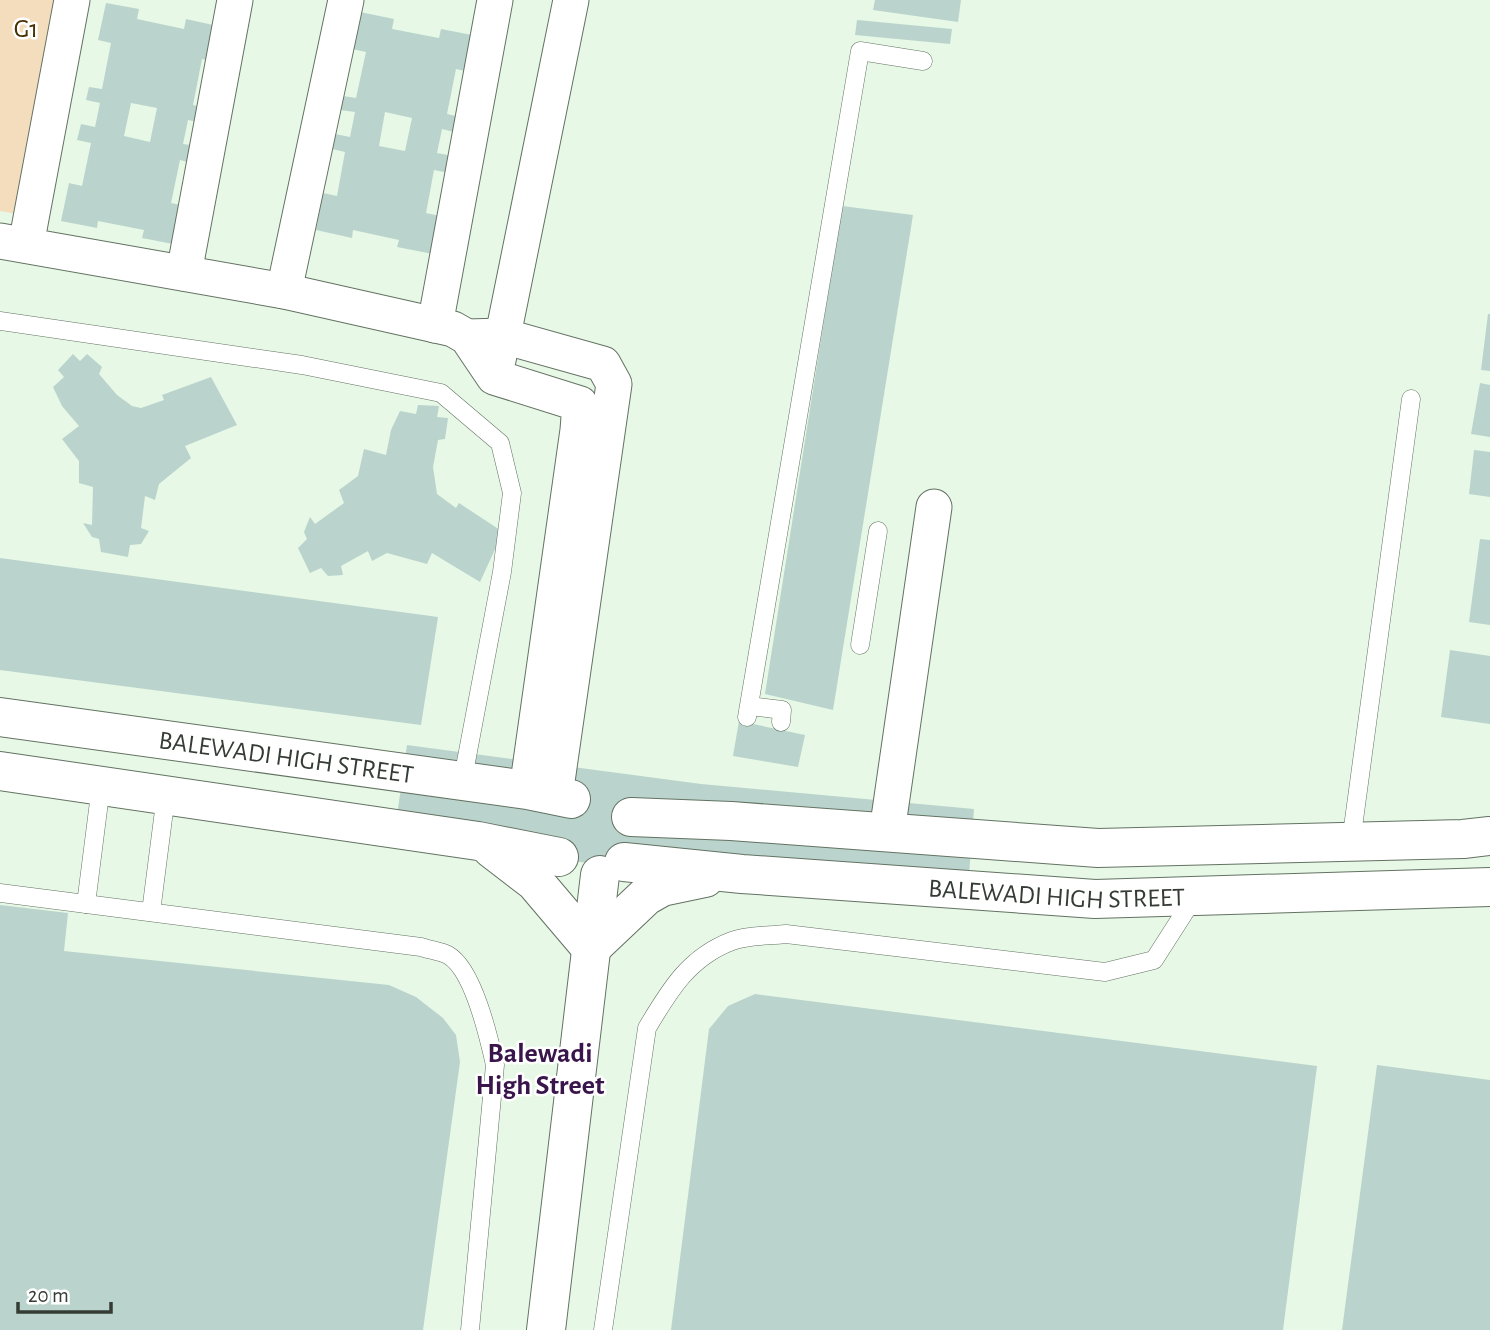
<svg xmlns="http://www.w3.org/2000/svg" width="1490" height="1330" font-family="'Alegreya Sans',sans-serif">
	<style>
		.green { fill: #f4ddbd }
		.building { fill: #bad4cd; fill-rule: evenodd }
		.lines { fill: none; stroke-linecap: round; stroke-linejoin: round }
		.lane-casing { stroke: #637262; stroke-width: 19 }
		.street-casing { stroke: #637262; stroke-width: 37 }
		.secondary-casing { stroke: #637262; stroke-width: 40 }
		.lane { stroke: #fff; stroke-width: 18 }
		.street { stroke: #fff; stroke-width: 35 }
		.secondary { stroke: #fff; stroke-width: 38 }
		.labels { text-anchor: middle; stroke-width: 5; stroke-linejoin: round; paint-order: stroke }
		.park-label { font-size: 26px; fill: #483005; stroke: #fff }
		.street-label { font-size: 26px; fill: #353c35; stroke: #fff }
		.neighbourhood-label { font-size: 28px; font-weight: bold; fill: #3a154b; stroke: #fff }
	</style>
	<rect width="100%" height="100%" fill="#e7f8e6"/>
	<path class="green" d="M0,0H57L22,215L0,211Z"/>
	<g class="building">
		<path d="M875,0H961L958,22L873,10Z"/>
		<path d="M106,3L139,9L137,19L184,29L186,19L222,27L215,62L202,59L193,105L206,108L203,123L188,120L183,144L198,146L195,164L180,160L171,203L186,206L178,245L142,238L144,230L98,221L97,228L61,221L69,183L82,186L91,143L77,140L81,124L95,127L100,103L86,100L89,87L102,89L111,43L98,40ZM131,103L157,108L150,142L124,136Z"/>
		<path d="M360,12L394,19L392,29L439,38L441,29L477,36L470,72L456,69L447,114L460,117L458,133L442,129L437,153L453,156L449,173L434,170L426,213L440,216L433,254L397,247L399,240L353,230L352,238L316,230L323,193L337,196L345,152L332,149L335,134L350,137L355,112L340,110L343,96L356,98L366,52L352,49ZM385,112L412,118L405,151L379,146Z"/>
		<path d="M857,20L952,29L950,44L855,35Z"/>
		<path d="M842,206L913,215L833,710L765,694Z"/>
		<path d="M1488,314H1490V371L1481,370Z"/>
		<path d="M73,354L80,361L87,354L102,367L99,374L117,395L132,406L141,408L164,400L162,395L211,377L237,425L185,446L191,458L159,484L155,500L145,496L141,528L149,531L141,544L130,545L128,557L101,552L99,539L92,537L83,523L92,525L93,487L79,483V461L62,439L79,426L62,406L53,387L64,377L58,370Z"/>
		<path d="M1480,383L1490,385V437L1471,434Z"/>
		<path d="M418,405L439,406L437,417L448,418L445,439L438,440L433,467L437,494L456,508L459,503L503,532L480,582L432,553L427,564L387,553L372,561L368,551L341,566L343,575L328,576L321,568L310,573L298,548L307,539L304,532L310,517L315,524L344,503L339,490L358,476L364,449L386,455L391,430L400,411L416,414Z"/>
		<path d="M1474,450L1490,452V497L1469,494Z"/>
		<path d="M1480,539L1490,540V625L1469,622Z"/>
		<path d="M0,558L438,617L421,725L0,670Z"/>
		<path d="M1450,650L1490,656V724L1441,717Z"/>
		<path d="M739,721L805,735L798,767L733,756Z"/>
		<path d="M407,745L701,784L974,809L967,902L691,877L394,837Z"/>
		<path d="M0,905L68,913L64,951L389,985L416,997L443,1018L456,1035L460,1062L423,1330H0Z"/>
		<path d="M755,994L1317,1066L1283,1330H671L709,1029L728,1006Z"/>
		<path d="M1377,1065L1490,1080V1330H1342Z"/>
	</g>
	<g class="lines">
		<defs>
			<g id="lane">
				<path d="M0,321L302,365L441,393L500,443L512,493L502,572L462,783"/>
				<path d="M860,645L878,531"/>
				<path d="M750,706L782,710L781,722"/>
				<path d="M747,717L860,51L923,61"/>
				<path d="M1351,842L1411,399"/>
				<path d="M0,893L421,947C429,950 440,951 448,955C473,969 489,1038 495,1065L470,1330"/>
				<path d="M86,904L101,786"/>
				<path d="M151,912L166,795"/>
				<path d="M603,1330L647,1028C669,991 689,957 732,941C748,935 769,936 786,934L1105,972L1154,960L1195,896"/>
			</g>
			<g id="street">
				<path d="M0,241L284,291L453,329L467,337L494,377L580,404L578,430L527,790"/>
				<path d="M26,245L72,0"/>
				<path d="M184,273L235,0"/>
				<path d="M284,291L346,0"/>
				<path d="M435,325L495,0"/>
				<path d="M467,337L503,336L603,364L614,384L555,795"/>
				<path d="M498,360L571,0"/>
				<path d="M887,832L934,507"/>
			</g>
			<g id="secondary">
				<path id="s1" d="M0,717L527,790L571,799"/>
				<path d="M0,771L478,841L559,857"/>
				<path d="M631,817L731,821L1098,848L1463,839L1490,836"/>
				<path d="M492,849L535,882L591,948"/>
				<path id="s2" d="M624,862L742,874L1095,899L1490,887"/>
				<path d="M591,948L646,896L662,887L705,878"/>
				<path d="M546,1330L600,875"/>
			</g>
		</defs>
		<use href="#lane" class="lane-casing"/>
		<use href="#street" class="street-casing"/>
		<use href="#secondary" class="secondary-casing"/>
		<use href="#lane" class="lane"/>
		<use href="#street" class="street"/>
		<use href="#secondary" class="secondary"/>
	</g>
	<g class="labels">
		<g class="park-label">
			<text x="26" y="37">G1</text>
		</g>
		<g class="street-label">
			<text dy="9" stroke="none"><textPath href="#s1" startOffset="289">BALEWADI HIGH STREET</textPath></text>
			<text dy="9" stroke="none"><textPath href="#s2" startOffset="434">BALEWADI HIGH STREET</textPath></text>
		</g>
		<g class="neighbourhood-label">
			<text x="540" y="1062">Balewadi<tspan x="540" dy="32">High Street</tspan></text>
		</g>
	</g>
	<path d="M18 1302v10h93v-10" fill="none" stroke="#353c35" stroke-width="3.5"/>
	<text x="28" y="1302" font-size="21" fill="#353c35" stroke="#ffffff" stroke-width="5" paint-order="stroke">20 m</text>
</svg>
